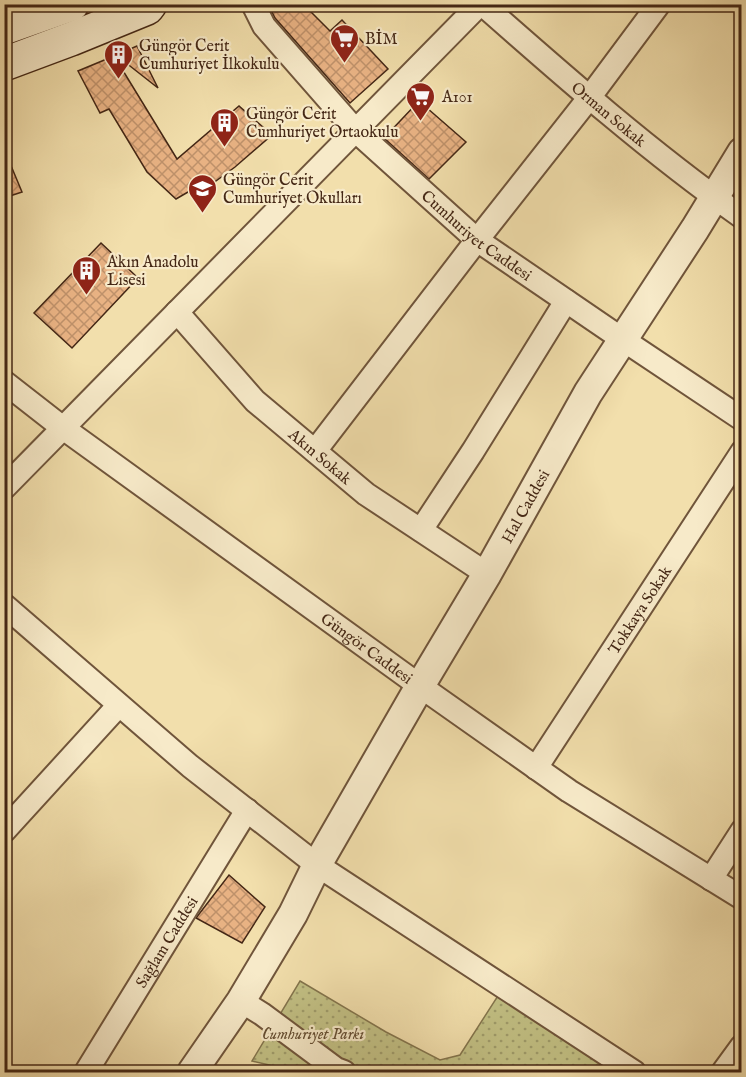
<svg xmlns="http://www.w3.org/2000/svg" width="746" height="1077" font-family="'IM FELL English',serif">
	<style>
		.park { fill: url(#park-dots); stroke: #83744c; stroke-width: 1.5 }
		.building { fill: url(#building-cross-hatch); stroke: #442715; stroke-width: 1.5 }
		.lines { fill: none; stroke-linecap: round; stroke-linejoin: round }
		.minor-casing { stroke: #70553b; stroke-width: 26 }
		.tertiary-casing { stroke: #70553b; stroke-width: 32 }
		.secondary-casing { stroke: #442715; stroke-width: 36 }
		.minor { stroke: #f7eac9; stroke-width: 22 }
		.tertiary { stroke: #f7eac9; stroke-width: 28 }
		.secondary { stroke: #f7eac9; stroke-width: 33 }
		.labels { text-anchor: middle; stroke-width: 4.5; stroke-linejoin: round; paint-order: stroke }
		.poi-label { font-size: 16px; fill: #442715; stroke: #f7eac9; text-anchor: start }
		.street-label { font-size: 16px; fill: #442715; stroke: #f7eac9 }
		.park-label { font-size: 16px; font-style: italic; fill: #644d31; stroke: #f7eac9 }
	</style>
	<defs>
		<pattern id="park-dots" width="8" height="8" patternUnits="userSpaceOnUse" patternTransform="scale(1.5)"><rect width="8" height="8" fill="#c2c084"/><path d="M2 2h.1M6 6h.1" fill="none" stroke="#9f9c6b" stroke-width="1.8" stroke-linecap="round"/></pattern>
		<pattern id="building-cross-hatch" width="8" height="8" patternUnits="userSpaceOnUse" patternTransform="scale(1.5)"><rect width="8" height="8" fill="#e8b283"/><path d="M0 0l8 8M0 8l8-8" fill="none" stroke="#be916a"/></pattern>
	</defs>
	<rect width="100%" height="100%" fill="#f2dfac"/>
	<filter id="stains"><feTurbulence type="fractalNoise" baseFrequency=".00333" numOctaves="4"/><feColorMatrix values="0 0 0 0 .2 0 0 0 0 .09 0 0 0 0 .02 0 0 0 .5 -.17"/></filter>
	<radialGradient id="worn" r=".72"><stop offset=".6" stop-color="#630" stop-opacity="0"/><stop offset="1" stop-color="#630" stop-opacity=".3"/></radialGradient>
	<path class="park" d="M300,981L386,1032L440,1060L460,1055L501,991L613,1072H300L252,1061Z"/>
	<g class="building">
		<path d="M268,4H303L330,31L342,20L388,69L350,103L275,18Z"/>
		<path d="M137,46L158,88L116,55Z"/>
		<path d="M114,56L177,159L239,106L272,135L235,167L194,197L188,192L176,199L147,172L109,109L100,113L78,71Z"/>
		<path d="M419,101L466,142L429,179L384,138Z"/>
		<path d="M4,149L22,192L4,198Z"/>
		<path d="M101,243L138,278L72,348L34,313Z"/>
		<path d="M229,875L265,907L242,943L196,918Z"/>
	</g>
	<g class="lines">
		<defs>
			<g id="minor">
				<path id="s1" d="M253,4L264,26L356,131L477,240L622,339L742,419"/>
				<path id="s2" d="M482,4C566,78 650,152 742,217"/>
				<path id="s3" d="M177,312L255,401L366,494L487,574"/>
				<path id="s4" d="M4,382L63,428L420,686L569,791L742,898"/>
				<path d="M315,451L477,240L589,98L659,4"/>
				<path d="M4,488L480,4"/>
				<path d="M421,530L473,451L566,301"/>
				<path d="M4,605L190,766L317,865L634,1072"/>
				<path id="s5" d="M536,768L742,452"/>
				<path d="M4,831L119,705"/>
				<path d="M711,879L742,831"/>
				<path d="M241,1001L262,1014L336,1069L344,1072"/>
				<path id="s6" d="M86,1072L247,810"/>
				<path d="M723,1072L742,1046"/>
			</g>
			<g id="tertiary">
				<path id="s7" d="M192,1072L241,1001L293,914L317,865L420,686L487,574L588,393L695,229L742,152"/>
			</g>
			<g id="secondary">
				<path d="M4,28L72,4"/>
				<path d="M4,64L71,39L147,8L150,4"/>
			</g>
		</defs>
		<use href="#minor" class="minor-casing"/>
		<use href="#tertiary" class="tertiary-casing"/>
		<use href="#secondary" class="secondary-casing"/>
		<use href="#minor" class="minor"/>
		<use href="#tertiary" class="tertiary"/>
		<use href="#secondary" class="secondary"/>
	</g>
	<defs>
		<symbol id="supermarket-pin" viewBox="-11 -11 22 30"><path d="M0 17L-7.5 6A9.5 9.5 0 1 1 7.5 6Z" fill="#8f2418" stroke="#f7eac9"/><path d="M-6-5.5h2.5l.6 2H6L4.5 2H-2.5L-4.4-4H-6ZM-1.5 3.2a1.3 1.3 0 1 0 .1 0ZM3 3.2a1.3 1.3 0 1 0 .1 0Z" fill="#fff"/></symbol>
		<symbol id="building-pin" viewBox="-11 -11 22 30"><path d="M0 17L-7.5 6A9.5 9.5 0 1 1 7.5 6Z" fill="#8f2418" stroke="#f7eac9"/><path d="M-4-6H4V6H1V3H-1V6H-4ZM-2.5-4.3h1.7v1.8h-1.7ZM.8-4.3h1.7v1.8H.8ZM-2.5-1h1.7V.8h-1.7ZM.8-1h1.7V.8H.8Z" fill="#fff"/></symbol>
		<symbol id="school-pin" viewBox="-11 -11 22 30"><path d="M0 17L-7.5 6A9.5 9.5 0 1 1 7.5 6Z" fill="#8f2418" stroke="#f7eac9"/><path d="M0-5L7-2L0 1L-7-2ZM-4 1L0 2.5L4 1V4Q0 6-4 4Z" fill="#fff"/></symbol>
	</defs>
	<g fill-rule="evenodd">
		<use href="#supermarket-pin" x="328" y="22" width="33" height="45"/>
		<use href="#building-pin" x="102" y="38" width="33" height="45"/>
		<use href="#supermarket-pin" x="404" y="80" width="33" height="45"/>
		<use href="#building-pin" x="208" y="106" width="33" height="45"/>
		<use href="#school-pin" x="186" y="172" width="33" height="45"/>
		<use href="#building-pin" x="70" y="254" width="33" height="45"/>
	</g>
	<g class="labels">
		<g class="poi-label">
			<text x="365" y="44">BİM</text>
			<text x="139" y="51">Güngör Cerit<tspan x="139" dy="18">Cumhuriyet İlkokulu</tspan></text>
			<text x="442" y="102">A101</text>
			<text x="246" y="119">Güngör Cerit<tspan x="246" dy="18">Cumhuriyet Ortaokulu</tspan></text>
			<text x="223" y="185">Güngör Cerit<tspan x="223" dy="18">Cumhuriyet Okulları</tspan></text>
			<text x="107" y="267">Akın Anadolu<tspan x="107" dy="18">Lisesi</tspan></text>
		</g>
		<g class="street-label">
			<text dy="6" stroke="none"><textPath href="#s2" startOffset="168">Orman Sokak</textPath></text>
			<text dy="6" stroke="none"><textPath href="#s1" startOffset="324">Cumhuriyet Caddesi</textPath></text>
			<text dy="6" stroke="none"><textPath href="#s3" startOffset="204">Akın Sokak</textPath></text>
			<text dy="6" stroke="none"><textPath href="#s7" startOffset="657">Hal Caddesi</textPath></text>
			<text dy="6" stroke="none"><textPath href="#s5" startOffset="189">Tokkaya Sokak</textPath></text>
			<text dy="6" stroke="none"><textPath href="#s4" startOffset="450">Güngör Caddesi</textPath></text>
			<text dy="6" stroke="none"><textPath href="#s6" startOffset="153">Sağlam Caddesi</textPath></text>
		</g>
		<g class="park-label">
			<text x="313" y="1039">Cumhuriyet Parkı</text>
		</g>
	</g>
	<rect width="746" height="1077" fill="none" stroke="#f2dfac" stroke-width="24"/>
	<rect x="6" y="6" width="734" height="1065" fill="none" stroke="#442715" stroke-width="3"/>
	<rect x="12" y="12" width="722" height="1053" fill="none" stroke="#442715" stroke-width="1.5"/>
	<rect width="100%" height="100%" filter="url(#stains)"/>
	<rect width="100%" height="100%" fill="url(#worn)"/>
</svg>
